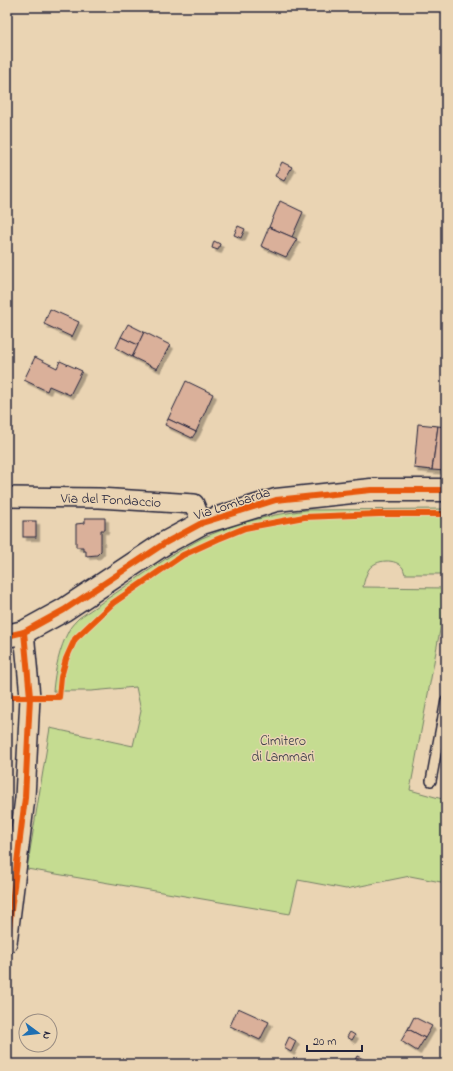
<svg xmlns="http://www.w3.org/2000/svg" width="453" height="1071" font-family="'Indie Flower',sans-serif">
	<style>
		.green { fill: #c5dc91; stroke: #747f66 }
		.building { fill: #dab09a; stroke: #22223b; filter: url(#shadow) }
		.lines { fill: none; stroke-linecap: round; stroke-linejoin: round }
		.lane-casing { stroke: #22223b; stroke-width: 12 }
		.street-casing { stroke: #22223b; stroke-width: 22 }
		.secondary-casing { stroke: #22223b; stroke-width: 25 }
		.lane { stroke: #ead4b3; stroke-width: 9 }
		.street { stroke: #ead4b3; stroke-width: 19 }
		.secondary { stroke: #ead4b3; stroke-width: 22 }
		.cycleway-casing { stroke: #ead4b3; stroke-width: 8 }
		.cycleway { stroke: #e8590c; stroke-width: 6 }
		.labels { text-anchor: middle; stroke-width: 3; stroke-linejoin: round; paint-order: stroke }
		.street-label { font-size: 14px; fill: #22223b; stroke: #ead4b3 }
		.park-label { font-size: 14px; fill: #3a3e48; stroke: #ead4b3 }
	</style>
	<defs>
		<filter id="shadow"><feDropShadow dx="3.5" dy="3.5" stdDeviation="0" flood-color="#0004"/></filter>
	</defs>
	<rect width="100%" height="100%" fill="#ead4b3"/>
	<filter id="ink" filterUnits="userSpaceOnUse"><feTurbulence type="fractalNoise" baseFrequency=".025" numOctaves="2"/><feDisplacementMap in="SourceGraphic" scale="8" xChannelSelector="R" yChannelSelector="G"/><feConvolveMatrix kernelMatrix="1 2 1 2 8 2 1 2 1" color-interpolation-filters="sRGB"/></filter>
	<g filter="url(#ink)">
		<path class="green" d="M446,509V574H405C404,572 404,570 403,568C396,558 376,559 369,569C366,574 364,581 363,587L446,588V598L410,790L446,800V883L410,876L346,889L298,880L290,914L27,869L50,728L133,746L141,711L136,687L91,691H53C55,670 59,649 69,630C71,626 75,622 79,618L170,556L202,538L237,524L275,515L306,510Z"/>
		<g class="building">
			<path d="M282,162L292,167L284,181L275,176Z"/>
			<path d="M280,201L303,212L292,237L269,227Z"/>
			<path d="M238,226L245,229L241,238L234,235Z"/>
			<path d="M269,227L297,239L286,257L261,246Z"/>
			<path d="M214,241L220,244L218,250L212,248Z"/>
			<path d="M50,309L79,322L72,337L44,324Z"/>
			<path d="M128,324L144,332L138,345L121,337Z"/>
			<path d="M144,332L170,345L157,369L132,357Z"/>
			<path d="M121,337L138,345L132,357L116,348Z"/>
			<path d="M35,357L57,368L60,361L82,371L70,395L49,386L47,391L24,380Z"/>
			<path d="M186,381L213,394L196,432L168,419Z"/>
			<path d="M168,419L196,432L192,438L165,425Z"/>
			<path d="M418,424L438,426L432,470L414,468Z"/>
			<path d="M438,426L446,427V471L432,470Z"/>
			<path d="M85,518H105V530H101V551L97,555L86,556V551H83V547H76V524L85,523Z"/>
			<rect x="23" y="521" width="13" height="16"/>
			<path d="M238,1008L269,1022L260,1040L230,1026Z"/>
			<path d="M414,1017L432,1026L425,1038L408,1029Z"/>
			<path d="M408,1029L425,1038L417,1051L401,1041Z"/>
			<path d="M350,1032L355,1035L352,1040L347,1037Z"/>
			<path d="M289,1037L296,1041L291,1052L284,1048Z"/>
			<path d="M357,1056L374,1064H353Z"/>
		</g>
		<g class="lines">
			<defs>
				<path id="lane" d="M431,781L446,700"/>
				<g id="street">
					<path id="s1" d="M7,497L99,498L194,504L202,523"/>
					<path d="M7,943L25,798L30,697L24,632"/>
				</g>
				<path id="secondary" d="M7,636L24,632L64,610L165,543L202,523L276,500L371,490H446"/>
			</defs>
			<use href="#lane" class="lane-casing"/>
			<use href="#street" class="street-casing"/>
			<use href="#secondary" class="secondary-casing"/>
			<use href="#lane" class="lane"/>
			<use href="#street" class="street"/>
			<use href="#secondary" class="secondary"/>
			<defs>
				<g id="cycleway">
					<path d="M7,636L24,632L64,610L165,543L202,523L276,500L371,490H446"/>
					<path d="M7,691L8,697H59L61,677L66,659L75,639L113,603L183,555L218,539L245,528L304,517L379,514H446"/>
					<path d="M7,943L25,798L30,697L24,632"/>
				</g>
			</defs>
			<use href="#cycleway" class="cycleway-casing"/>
			<use href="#cycleway" class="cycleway"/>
		</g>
	</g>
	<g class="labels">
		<g class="street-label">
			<text dy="5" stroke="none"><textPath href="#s1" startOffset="104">Via del Fondaccio</textPath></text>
			<text transform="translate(232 503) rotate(-18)" y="5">Via Lombarda</text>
		</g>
		<g class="park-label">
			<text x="283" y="745">Cimitero<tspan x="283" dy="16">di Lammari</tspan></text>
		</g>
	</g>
	<rect width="453" height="1071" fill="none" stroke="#ead4b3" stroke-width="24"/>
	<rect x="12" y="12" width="429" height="1047" fill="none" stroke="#22223b" stroke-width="1.5" filter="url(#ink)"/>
	<g transform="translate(38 1033) rotate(105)"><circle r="19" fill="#ead4b3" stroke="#9a8d83"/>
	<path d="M0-3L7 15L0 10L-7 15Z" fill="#1f6fb2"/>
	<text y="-6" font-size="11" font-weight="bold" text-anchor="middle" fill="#22223b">N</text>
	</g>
	<path d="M307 1045v6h55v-6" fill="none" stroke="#22223b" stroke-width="2"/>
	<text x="313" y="1045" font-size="12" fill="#22223b" stroke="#ead4b3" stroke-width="3" paint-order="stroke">20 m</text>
</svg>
